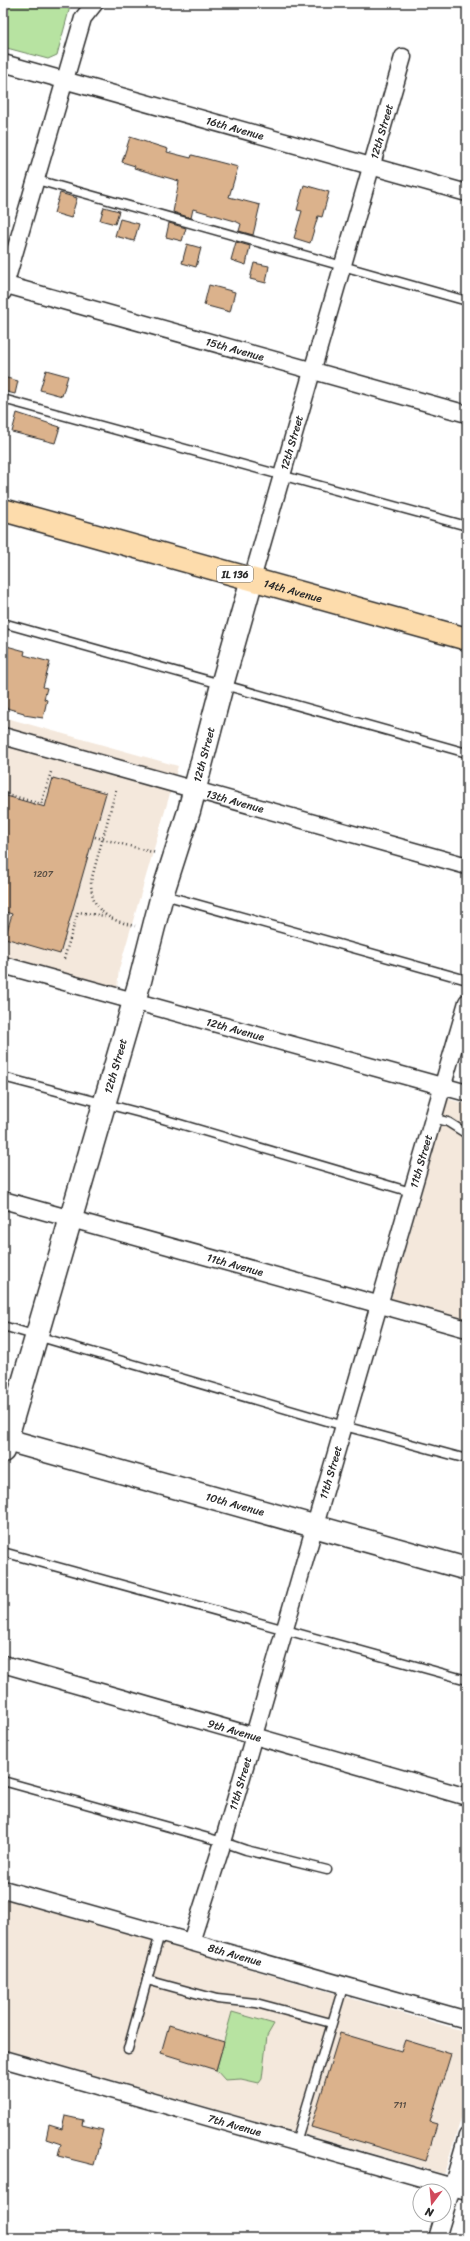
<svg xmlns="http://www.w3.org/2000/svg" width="470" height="2241" font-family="Sriracha,sans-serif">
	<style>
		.built { fill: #f4e8dc }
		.green { fill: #b7e3a1; stroke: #718766 }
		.building { fill: #dbb28c; stroke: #2b2b2b }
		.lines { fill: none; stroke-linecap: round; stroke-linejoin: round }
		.lane-casing { stroke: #2b2b2b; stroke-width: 11 }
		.street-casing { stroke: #2b2b2b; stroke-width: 19 }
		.secondary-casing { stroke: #2b2b2b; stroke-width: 25 }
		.primary-casing { stroke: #2b2b2b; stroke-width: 25 }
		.path { stroke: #2b2b2b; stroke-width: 2.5; stroke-dasharray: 1 3; stroke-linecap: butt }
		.lane { stroke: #fff; stroke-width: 8 }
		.street { stroke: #fff; stroke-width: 16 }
		.secondary { stroke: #fff; stroke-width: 22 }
		.primary { stroke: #fddcac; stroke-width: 22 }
		.labels { text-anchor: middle; stroke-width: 4; stroke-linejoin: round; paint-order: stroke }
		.number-label { font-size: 9px; fill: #574d43 }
		.shield { fill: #fff; stroke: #6b6b6b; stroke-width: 1 }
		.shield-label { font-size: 10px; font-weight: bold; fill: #2b2b2b }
		.street-label { font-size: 11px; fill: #2b2b2b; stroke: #fff }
	</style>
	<rect width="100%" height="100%" fill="#fff"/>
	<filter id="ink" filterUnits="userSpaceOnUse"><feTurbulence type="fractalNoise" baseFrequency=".025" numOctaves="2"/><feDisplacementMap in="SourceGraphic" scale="8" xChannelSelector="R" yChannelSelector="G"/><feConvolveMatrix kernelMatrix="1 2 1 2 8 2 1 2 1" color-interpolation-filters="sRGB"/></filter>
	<g filter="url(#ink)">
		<g class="built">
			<path d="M3,717L178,766L119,969L117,988L3,958Z"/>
			<path d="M448,1099L467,1104V1320L391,1299Z"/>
			<path d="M3,1897L467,2032V2099L444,2174L3,2049Z"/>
		</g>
		<g class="green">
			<path d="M3,3H71L57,55L48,59L3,47Z"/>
			<path d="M232,2012L274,2024L267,2036L262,2079L259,2083L241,2079L225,2080L216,2070Z"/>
		</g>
		<g class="building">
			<path d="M130,137L168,149L167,152L191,158L192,155L238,167L229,197L260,205L253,235L239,231L241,224L235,221L193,209L191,218L173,212L179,181L134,168L135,166L122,162Z"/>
			<path d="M304,185L329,192L322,217L318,216L310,243L294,238L302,211L297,210Z"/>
			<path d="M60,193L77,198L71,218L54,213Z"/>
			<path d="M104,207L119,211L115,224L100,220Z"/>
			<path d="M120,219L139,224L134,241L115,236Z"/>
			<path d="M169,223L186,228L182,241L166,237Z"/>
			<path d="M236,242L250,246L246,265L231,260Z"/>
			<path d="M187,244L201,248L196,267L182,263Z"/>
			<path d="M254,263L269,266L266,283L250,279Z"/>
			<path d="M209,285L235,292L230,312L204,305Z"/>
			<path d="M46,370L68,376L62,396L40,390Z"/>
			<path d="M3,377L18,381L15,394L3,391Z"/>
			<path d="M17,413L60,427L55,443L12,432Z"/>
			<path d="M3,645L25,651L24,655L50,662L43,687L47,688L44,699L47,700L43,718L24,715V713L3,707Z"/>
			<path d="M53,778L106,793L60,954L5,938L12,914L3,911V795L45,807Z"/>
			<path d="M169,2025L224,2042L216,2070L161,2053Z"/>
			<path d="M340,2033L401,2051L405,2040L451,2054L430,2122L437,2124L426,2161L311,2127Z"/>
			<path d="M65,2116L83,2120L82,2125L103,2130L94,2165L58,2156L61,2144L46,2139L49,2125L62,2129Z"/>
		</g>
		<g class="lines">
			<defs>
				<g id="lane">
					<path d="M37,180L467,301"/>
					<path d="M3,399L467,526"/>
					<path d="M3,623L467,753"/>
					<path d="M164,895L467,980"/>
					<path d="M3,1077L156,1117L411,1192"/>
					<path d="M433,1118L448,1122L467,1134"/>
					<path d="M3,1326L344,1426L467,1459"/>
					<path d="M3,1552L467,1680"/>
					<path d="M3,1781L223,1842L246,1850L327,1870"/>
					<path d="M160,1934L147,1980L217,1999L256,2003L331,2023"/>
					<path d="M128,2049L147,1980"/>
					<path d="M296,2142L344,1984"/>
				</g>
				<g id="street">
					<path id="s1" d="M3,63L467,193"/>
					<path id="s2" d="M3,284L467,414"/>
					<path d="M3,292L83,18L95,3"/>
					<path id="s3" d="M252,579L403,57"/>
					<path id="s4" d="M3,736L467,866"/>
					<path id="s5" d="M3,965L467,1093"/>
					<path id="s6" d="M3,1200L467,1329"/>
					<path id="s7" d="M3,1664L467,1797"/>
					<path id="s8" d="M3,1889L467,2020"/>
					<path id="s9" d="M191,1942L223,1842L467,1002"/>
					<path id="s10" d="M3,2059L467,2191"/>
					<path d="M444,2215L467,2136"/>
					<path d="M437,2238L444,2215"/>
				</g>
				<g id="secondary">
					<path id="s11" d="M3,1439L467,1569"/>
					<path id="s12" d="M3,1451L140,981L162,895L189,811L222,685L252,579"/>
				</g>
				<g id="primary">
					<path id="s13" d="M3,510L467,639"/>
				</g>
			</defs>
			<use href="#lane" class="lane-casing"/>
			<use href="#street" class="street-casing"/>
			<use href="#secondary" class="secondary-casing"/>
			<use href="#primary" class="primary-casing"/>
			<g class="path">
				<path d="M3,769L6,760"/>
				<path d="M116,790L91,881C91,911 108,920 135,926"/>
				<path d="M3,793L41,804L51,772"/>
				<path d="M95,837L156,853"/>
				<path d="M64,959L78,912L105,916"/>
			</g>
			<use href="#lane" class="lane"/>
			<use href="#street" class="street"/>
			<use href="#secondary" class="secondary"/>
			<use href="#primary" class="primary"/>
		</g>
	</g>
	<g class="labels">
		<g class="number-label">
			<text x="43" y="877">1207</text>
			<text x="400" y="2108">711</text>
		</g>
		<rect class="shield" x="217" y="566" width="36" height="16" rx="3"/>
		<g class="shield-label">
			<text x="235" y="578">IL 136</text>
		</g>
		<g class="street-label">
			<text dy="4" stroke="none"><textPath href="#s1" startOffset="241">16th Avenue</textPath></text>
			<text dy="4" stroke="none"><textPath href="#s3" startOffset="466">12th Street</textPath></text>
			<text dy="4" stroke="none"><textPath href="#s2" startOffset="241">15th Avenue</textPath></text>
			<text dy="4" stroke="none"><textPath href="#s3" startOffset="142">12th Street</textPath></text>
			<text dy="4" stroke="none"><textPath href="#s13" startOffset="301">14th Avenue</textPath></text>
			<text dy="4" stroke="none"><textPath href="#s12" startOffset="725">12th Street</textPath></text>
			<text dy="4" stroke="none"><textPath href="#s4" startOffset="241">13th Avenue</textPath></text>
			<text dy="4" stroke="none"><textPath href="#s5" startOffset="241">12th Avenue</textPath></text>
			<text dy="4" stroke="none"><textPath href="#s12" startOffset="401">12th Street</textPath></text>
			<text dy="4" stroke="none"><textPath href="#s9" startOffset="814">11th Street</textPath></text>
			<text dy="4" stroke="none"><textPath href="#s6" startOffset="241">11th Avenue</textPath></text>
			<text dy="4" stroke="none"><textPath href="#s9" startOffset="490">11th Street</textPath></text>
			<text dy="4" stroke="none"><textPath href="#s11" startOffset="241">10th Avenue</textPath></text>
			<text dy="4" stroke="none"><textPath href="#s7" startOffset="241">9th Avenue</textPath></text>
			<text dy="4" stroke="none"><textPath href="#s9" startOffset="166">11th Street</textPath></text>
			<text dy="4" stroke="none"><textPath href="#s8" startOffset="241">8th Avenue</textPath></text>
			<text dy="4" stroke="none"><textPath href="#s10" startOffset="241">7th Avenue</textPath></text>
		</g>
	</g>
	<rect width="470" height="2241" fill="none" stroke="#fff" stroke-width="16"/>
	<rect x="8" y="8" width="454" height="2225" fill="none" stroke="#2b2b2b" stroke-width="1.5" filter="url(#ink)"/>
	<g transform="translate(432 2203) rotate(196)"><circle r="19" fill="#ffffff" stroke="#aaaaaa"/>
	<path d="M0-3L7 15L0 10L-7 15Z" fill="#d1495b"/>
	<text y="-6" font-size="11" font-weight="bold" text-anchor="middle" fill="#2b2b2b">N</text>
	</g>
</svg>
